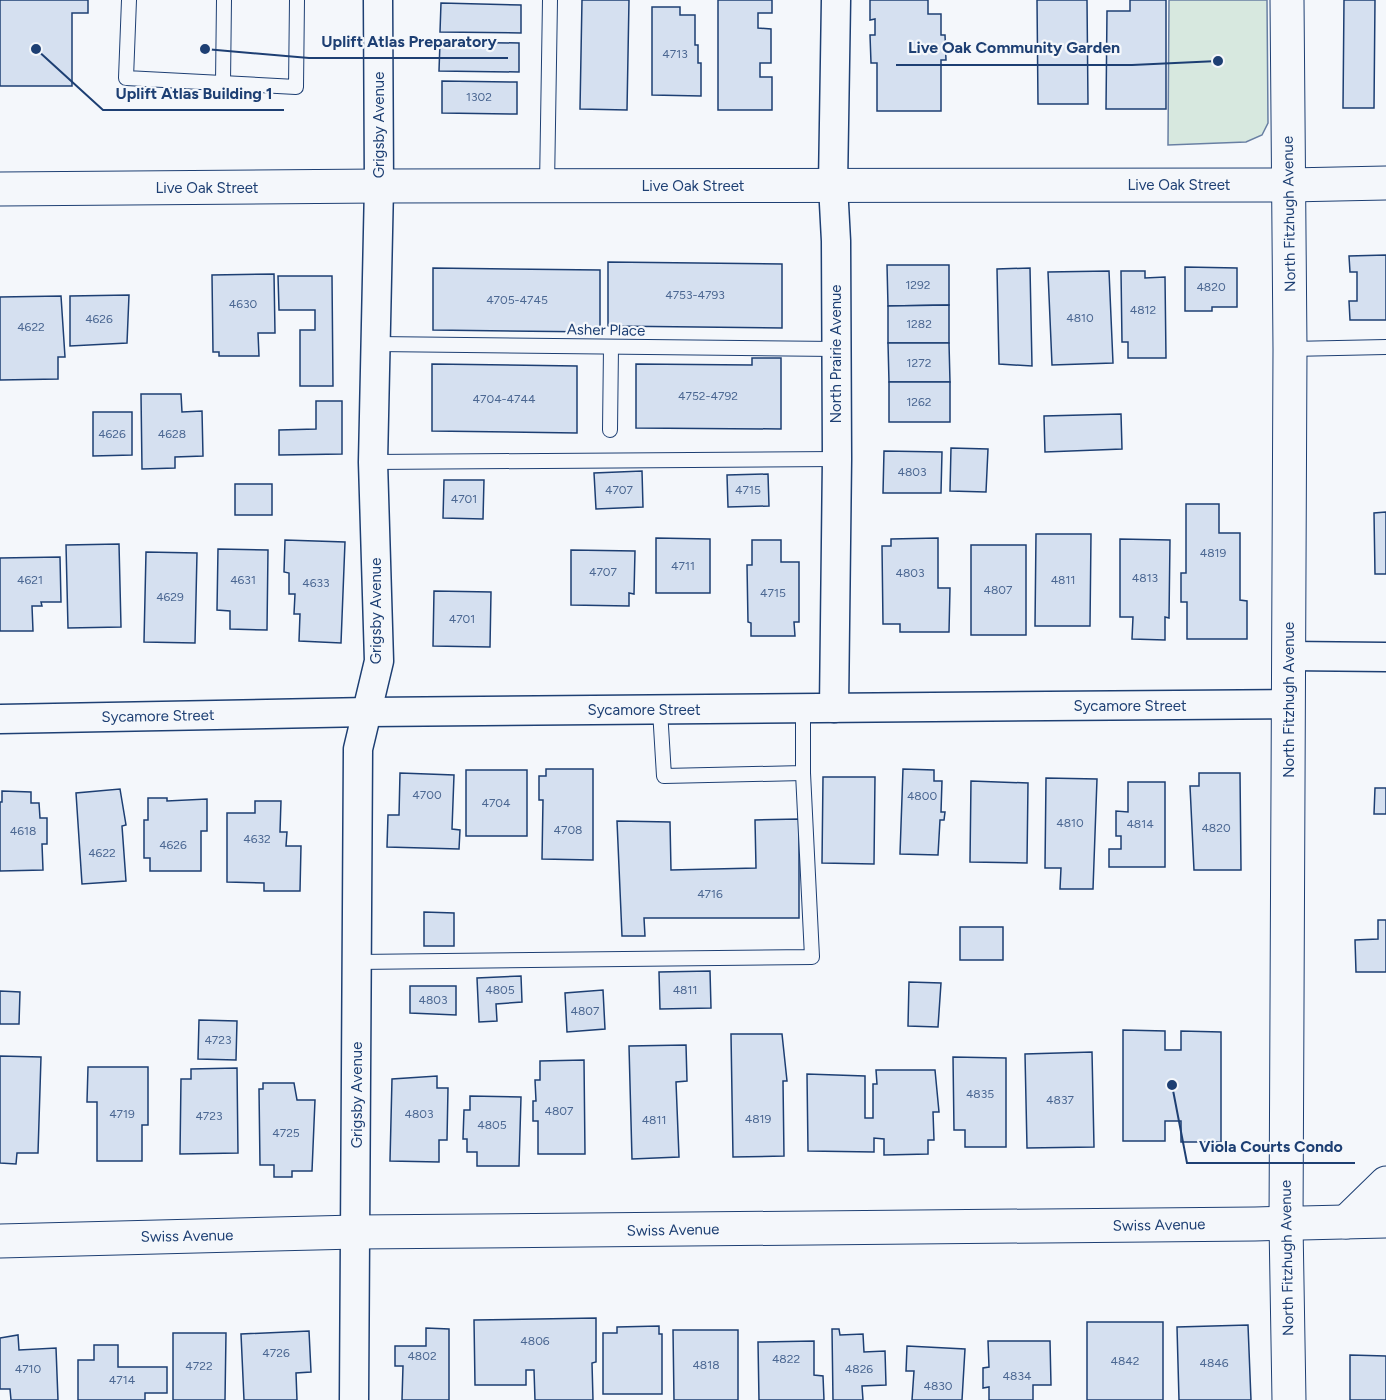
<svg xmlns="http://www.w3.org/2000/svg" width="1386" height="1400" font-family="Figtree,sans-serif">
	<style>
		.green { fill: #d7e8df; stroke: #687fa3; stroke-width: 1.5 }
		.building { fill: #d5e0f0; stroke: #1d3f73; stroke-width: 1.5 }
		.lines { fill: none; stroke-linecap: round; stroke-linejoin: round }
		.lane-casing { stroke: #1d3f73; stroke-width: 16 }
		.street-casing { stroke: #1d3f73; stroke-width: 31 }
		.secondary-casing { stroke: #1d3f73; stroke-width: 35 }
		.lane { stroke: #f4f7fb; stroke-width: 14 }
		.street { stroke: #f4f7fb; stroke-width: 28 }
		.secondary { stroke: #f4f7fb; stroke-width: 33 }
		.labels { text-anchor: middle; stroke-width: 4.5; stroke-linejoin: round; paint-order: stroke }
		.number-label { font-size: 12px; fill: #4b6792 }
		.street-label { font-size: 15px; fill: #1d3f73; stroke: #f4f7fb }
		.leader { fill: none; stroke: #1d3f73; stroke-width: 2 }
		.callout-dot { fill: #1d3f73; stroke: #f4f7fb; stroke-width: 2 }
		.callout-label { font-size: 16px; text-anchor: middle; font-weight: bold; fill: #1d3f73; stroke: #f4f7fb; stroke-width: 4.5; stroke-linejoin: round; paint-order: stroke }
	</style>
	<rect width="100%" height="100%" fill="#f4f7fb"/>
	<path class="green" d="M1169,0H1267L1268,123L1262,135L1246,142L1168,145Z"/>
	<g class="building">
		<path d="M0,0H88V13H72V86H0Z"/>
		<path d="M582,0H629L627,110L580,109Z"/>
		<path d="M718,0H772V13H758V28L771,29V63H760V77H772V110H718Z"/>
		<path d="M870,0H928V14H941V35H945L946,60H941V111H877V63H871L870,35H875V19L870,20Z"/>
		<path d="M1037,0H1087L1088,104H1038Z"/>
		<path d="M1130,0H1166V109H1106L1107,11H1130Z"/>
		<path d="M1344,0H1375L1374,108H1343Z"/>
		<path d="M441,3L521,5V33L440,32Z"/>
		<path d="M652,7H680V15H695V45H698V63H701V96L652,95Z"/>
		<path d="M440,42L519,43V72L439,71Z"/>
		<path d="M442,81L517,82V114L442,113Z"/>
		<path d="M1386,255V320H1350L1349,301H1357V272H1350L1349,256Z"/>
		<path d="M608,262L782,264V328L608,326Z"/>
		<path d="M887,265H949V305L888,306Z"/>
		<path d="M1185,267L1237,268V307H1212V311H1185Z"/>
		<path d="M433,268L600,270V332L433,330Z"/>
		<path d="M1030,268L1032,366L999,364L997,269Z"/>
		<path d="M1109,271L1113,363L1052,365L1048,272Z"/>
		<path d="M1121,271H1145V278L1165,277L1166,358H1128V342H1122Z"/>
		<path d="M274,274L275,333H258L259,356H219V352H213L212,275Z"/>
		<path d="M278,276H332L333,386H300V330H315V310H279Z"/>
		<path d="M129,295L127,343L70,346V296Z"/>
		<path d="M61,296L65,357H58V379L0,380V297Z"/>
		<path d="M949,305V343H888V306Z"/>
		<path d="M888,343H949L950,382H889Z"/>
		<path d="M752,358H781V429L636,428V364L752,365Z"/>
		<path d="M432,364L577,366V433L432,431Z"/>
		<rect x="889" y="382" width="61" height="40"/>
		<path d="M141,394H181L182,412L202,411L203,456L175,457V468L142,469Z"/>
		<path d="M316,401H342V454L279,455V430L316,429Z"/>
		<path d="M93,412H132V455L93,456Z"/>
		<path d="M1121,414L1122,449L1045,452L1044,416Z"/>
		<path d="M951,448L988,449L986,492L950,491Z"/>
		<path d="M884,451L942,452L941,493H883Z"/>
		<path d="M642,471L643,507L596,509L594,473Z"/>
		<path d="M768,474L769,506L728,507L727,475Z"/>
		<path d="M444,480H484L483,519L443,518Z"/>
		<rect x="235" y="484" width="37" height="31"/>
		<path d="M1186,504H1219V533H1240V600L1247,601V639H1187V602H1181V573H1186Z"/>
		<path d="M1386,512V574H1375L1374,513Z"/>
		<path d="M1036,534H1091L1090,626H1035Z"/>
		<path d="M656,538L710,539V593H656Z"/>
		<path d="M938,538V588H950L949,632H900V624H883L882,546H891V539Z"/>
		<path d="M1120,539L1170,540L1169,618L1165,617V640L1132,639L1133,617H1120Z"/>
		<path d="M285,540L345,542L341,643L299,641L300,614H294L295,594H289V573L284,572Z"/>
		<path d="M752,540H781V562H799V622H794L795,636H751V623L748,622L747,565H752Z"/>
		<path d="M119,544L121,627L68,628L66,545Z"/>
		<rect x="971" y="545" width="55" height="90"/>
		<path d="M218,549L268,550L267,630L230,629V611L217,610Z"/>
		<path d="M571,550L635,551L634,594L629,593V606L571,605Z"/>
		<path d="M146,552L197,553L195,643L144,642Z"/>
		<path d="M60,557L61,602H41L42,606H32L33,631H0V558Z"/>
		<path d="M434,591L491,592L490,647L433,646Z"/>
		<path d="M546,769H593V860L542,859L543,800H539V776H546Z"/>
		<path d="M903,769L934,770V781H942L941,812H945L944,820H940L938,855L900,854Z"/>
		<rect x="466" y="770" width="61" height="66"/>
		<path d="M400,773L454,775L452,829L460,830L459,849L387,847L388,815H399Z"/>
		<path d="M1199,773H1240L1241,870H1194L1190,786H1199Z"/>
		<path d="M823,777H875L874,864L822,863Z"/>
		<path d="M1046,778L1097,779L1093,889H1060L1061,868H1045Z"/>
		<path d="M971,781L1028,783L1027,863L970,862Z"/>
		<path d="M1128,782H1165V867H1109V849H1121V836H1116V811L1128,812Z"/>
		<path d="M1375,788H1386V814H1374Z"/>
		<path d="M120,789L126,825L122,826L126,881L82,884L76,793Z"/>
		<path d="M2,791L31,792V803H39L40,818H47V844H42L43,870L0,871V802H2Z"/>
		<path d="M148,798H167V801L207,799V831H201V871H150V858H144V820H148Z"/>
		<path d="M255,801H281L280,832H287L286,846H301L300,891H264V883L227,882V813H255Z"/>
		<path d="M799,819V918H644L645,936H622L617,821L670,822L671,870L756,868L755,820Z"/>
		<path d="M424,912L454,913V946H424Z"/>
		<path d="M1378,920H1386V972H1356L1355,940L1378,939Z"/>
		<rect x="960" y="927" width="43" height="33"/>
		<path d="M710,971L711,1008L660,1009L659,972Z"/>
		<path d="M521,976L522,1002L496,1004L497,1021L479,1022L477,978Z"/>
		<path d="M909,982L941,983L938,1027L908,1026Z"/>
		<path d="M410,986H456V1015L410,1013Z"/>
		<path d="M603,990L605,1029L567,1032L565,993Z"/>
		<path d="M0,991L20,992L19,1024H0Z"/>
		<path d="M199,1020L237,1021L236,1060L198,1059Z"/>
		<path d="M1123,1030L1165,1031V1050H1181V1031L1221,1032V1142H1181V1121H1165V1141H1123Z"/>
		<path d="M731,1034H782L787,1081H783L784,1156L733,1157Z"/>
		<path d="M686,1045L687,1081L676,1082L679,1157L632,1159L629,1046Z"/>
		<path d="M1092,1052L1094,1147L1027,1148L1025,1054Z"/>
		<path d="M0,1056L41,1057L38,1153H17L16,1164L0,1163Z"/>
		<path d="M953,1057L1006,1058V1147H965V1130H954Z"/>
		<path d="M584,1060L585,1154H538V1121H533V1101H536L535,1080H540V1061Z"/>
		<path d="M88,1067H148V1125H142V1161H97V1102H87Z"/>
		<path d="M237,1068L238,1153L180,1154L181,1079H191V1069Z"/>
		<path d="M876,1070H935L939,1112H933L934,1140H928V1154L884,1155V1139L874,1138V1152L808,1151L807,1074L865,1076V1118H873V1084H877Z"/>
		<path d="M437,1076V1088H448L447,1140H439V1162L390,1161L392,1079Z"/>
		<path d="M263,1083H294L297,1100H315L312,1171H292V1177H274V1165H260L259,1089H263Z"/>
		<path d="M470,1096L521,1097L519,1166H477V1152H467V1139H463L464,1110H470Z"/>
		<path d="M596,1318V1362L592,1363L593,1400H535L534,1370H526V1385H475L474,1320Z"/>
		<rect x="1087" y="1322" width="76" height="78"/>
		<path d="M1248,1325L1251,1400H1179L1177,1327Z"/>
		<path d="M659,1326V1334H662V1394H603V1333H617V1327Z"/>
		<path d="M426,1328L449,1329V1400H402L403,1366H395V1346H426Z"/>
		<path d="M832,1329H839L840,1335L863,1334L864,1352L885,1351L886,1385L862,1386L863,1400H833Z"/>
		<path d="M673,1330H738V1400H674Z"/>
		<path d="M309,1331L311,1372L296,1373L297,1400H244L241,1334Z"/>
		<path d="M173,1333H226L225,1400H173Z"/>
		<path d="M18,1335L19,1350L56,1348L58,1400H11L10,1389H0V1338Z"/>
		<path d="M814,1341V1375L823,1376L824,1400H759L758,1342Z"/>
		<path d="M988,1341H1050L1051,1385H1033V1400H989V1387L983,1388V1368L989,1367Z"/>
		<path d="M94,1345H118V1367H167V1393H145V1400H78V1360H94Z"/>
		<path d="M907,1346L965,1349L962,1400H912L914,1371H906Z"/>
		<path d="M1350,1355L1386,1356V1400H1350Z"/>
	</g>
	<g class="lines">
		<defs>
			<g id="lane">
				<path d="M129,0L126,78L296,87L297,0"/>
				<path d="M223,82L224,0"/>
				<path d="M547,186L550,0"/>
				<path d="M376,344L836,349"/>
				<path d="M1290,349L1386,347"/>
				<path d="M610,430L611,347"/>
				<path d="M373,462L837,459"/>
				<path d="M660,710L664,776L803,773V709"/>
				<path d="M357,962L812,957L803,773"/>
			</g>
			<g id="street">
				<path d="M1289,656L1386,657"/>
				<path d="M834,708L837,459L836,241L833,185L836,0"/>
				<path d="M0,719L368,712L1289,704"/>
				<path d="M354,1400L358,749L379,661L373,462L379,186L378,0"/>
			</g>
			<g id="secondary">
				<path d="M1287,0L1290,349L1286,1224L1289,1400"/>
				<path d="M0,189L379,186L1289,185L1386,183"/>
				<path d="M1346,1222L1386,1183"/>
				<path d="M0,1241L356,1232L1255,1224L1386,1221"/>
			</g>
		</defs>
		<use href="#lane" class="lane-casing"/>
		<use href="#street" class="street-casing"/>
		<use href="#secondary" class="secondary-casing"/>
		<use href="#lane" class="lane"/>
		<use href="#street" class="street"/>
		<use href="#secondary" class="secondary"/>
	</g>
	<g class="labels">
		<g class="number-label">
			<text x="675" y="58">4713</text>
			<text x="479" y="101">1302</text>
			<text x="918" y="289">1292</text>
			<text x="1211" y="291">4820</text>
			<text x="695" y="299">4753-4793</text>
			<text x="517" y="304">4705-4745</text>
			<text x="243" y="308">4630</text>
			<text x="1143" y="314">4812</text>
			<text x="1080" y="322">4810</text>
			<text x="99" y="323">4626</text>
			<text x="919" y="328">1282</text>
			<text x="31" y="331">4622</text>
			<text x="919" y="367">1272</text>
			<text x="708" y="400">4752-4792</text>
			<text x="504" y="403">4704-4744</text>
			<text x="919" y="406">1262</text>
			<text x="112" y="438">4626</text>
			<text x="172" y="438">4628</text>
			<text x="912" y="476">4803</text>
			<text x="619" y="494">4707</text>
			<text x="748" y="494">4715</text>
			<text x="464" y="503">4701</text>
			<text x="1213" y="557">4819</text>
			<text x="683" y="570">4711</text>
			<text x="603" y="576">4707</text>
			<text x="910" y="577">4803</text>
			<text x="1145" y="582">4813</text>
			<text x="30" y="584">4621</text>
			<text x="243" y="584">4631</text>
			<text x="1063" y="584">4811</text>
			<text x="316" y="587">4633</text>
			<text x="998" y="594">4807</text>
			<text x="773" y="597">4715</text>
			<text x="170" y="601">4629</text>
			<text x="462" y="623">4701</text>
			<text x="427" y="799">4700</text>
			<text x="922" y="800">4800</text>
			<text x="496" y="807">4704</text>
			<text x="1070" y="827">4810</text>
			<text x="1140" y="828">4814</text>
			<text x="1216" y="832">4820</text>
			<text x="568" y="834">4708</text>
			<text x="23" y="835">4618</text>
			<text x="257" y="843">4632</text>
			<text x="173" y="849">4626</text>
			<text x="102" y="857">4622</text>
			<text x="710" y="898">4716</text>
			<text x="500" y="994">4805</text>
			<text x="685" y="994">4811</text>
			<text x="433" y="1004">4803</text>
			<text x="585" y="1015">4807</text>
			<text x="218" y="1044">4723</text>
			<text x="980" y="1098">4835</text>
			<text x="1060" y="1104">4837</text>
			<text x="559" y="1115">4807</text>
			<text x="122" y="1118">4719</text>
			<text x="419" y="1118">4803</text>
			<text x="209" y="1120">4723</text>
			<text x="758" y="1123">4819</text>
			<text x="654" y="1124">4811</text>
			<text x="492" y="1129">4805</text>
			<text x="286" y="1137">4725</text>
			<text x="535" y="1345">4806</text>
			<text x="276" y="1357">4726</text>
			<text x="422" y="1360">4802</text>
			<text x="786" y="1363">4822</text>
			<text x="1125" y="1365">4842</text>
			<text x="1214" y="1367">4846</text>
			<text x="706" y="1369">4818</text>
			<text x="199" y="1370">4722</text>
			<text x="28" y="1373">4710</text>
			<text x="859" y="1373">4826</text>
			<text x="1017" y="1380">4834</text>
			<text x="122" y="1384">4714</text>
			<text x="938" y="1390">4830</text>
		</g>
		<g class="street-label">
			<text transform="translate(379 125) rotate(-90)" y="5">Grigsby Avenue</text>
			<text x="1179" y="190">Live Oak Street</text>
			<text x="693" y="191">Live Oak Street</text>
			<text x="207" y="193">Live Oak Street</text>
			<text transform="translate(1289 214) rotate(-91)" y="5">North Fitzhugh Avenue</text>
			<text transform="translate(606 330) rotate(1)" y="5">Asher Place</text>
			<text transform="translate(836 354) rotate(-90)" y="5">North Prairie Avenue</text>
			<text transform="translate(376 611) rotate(-90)" y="5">Grigsby Avenue</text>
			<text transform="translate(1289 700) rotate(-90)" y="5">North Fitzhugh Avenue</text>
			<text x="1130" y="711">Sycamore Street</text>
			<text x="644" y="715">Sycamore Street</text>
			<text transform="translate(158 716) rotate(-1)" y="5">Sycamore Street</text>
			<text transform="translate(357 1095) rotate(-90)" y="5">Grigsby Avenue</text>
			<text transform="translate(1159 1225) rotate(-1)" y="5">Swiss Avenue</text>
			<text transform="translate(673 1230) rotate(-1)" y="5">Swiss Avenue</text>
			<text transform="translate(187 1236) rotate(-1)" y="5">Swiss Avenue</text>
			<text transform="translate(1287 1258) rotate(-91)" y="5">North Fitzhugh Avenue</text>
		</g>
	</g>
	<path class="leader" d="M205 49L309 58H508M1218 61L1132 65H896M36 49L103 110H284M1172 1085L1187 1163H1355"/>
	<g class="callout-dot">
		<circle cx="205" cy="49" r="6"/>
		<circle cx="1218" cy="61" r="6"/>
		<circle cx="36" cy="49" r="6"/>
		<circle cx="1172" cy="1085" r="6"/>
	</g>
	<g class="callout-label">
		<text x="409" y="47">Uplift Atlas Preparatory</text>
		<text x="1014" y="53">Live Oak Community Garden</text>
		<text x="194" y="99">Uplift Atlas Building 1</text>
		<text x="1271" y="1152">Viola Courts Condo</text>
	</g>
</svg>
